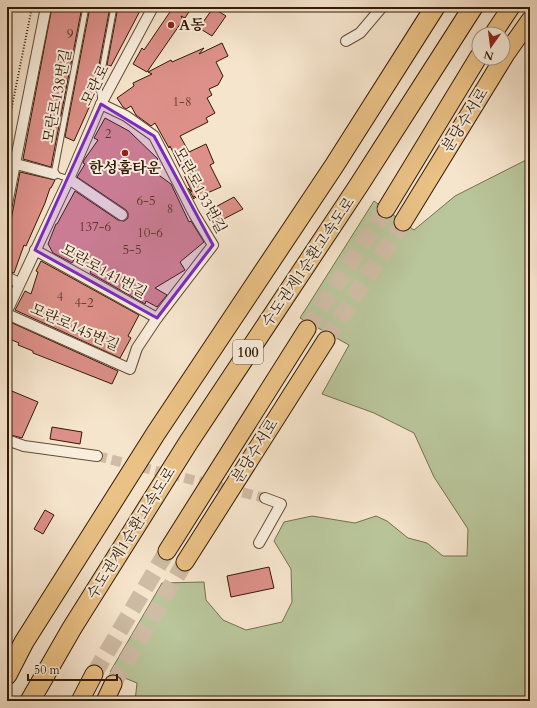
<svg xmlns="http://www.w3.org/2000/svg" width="537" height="708" font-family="Cardo,'Noto Serif KR',serif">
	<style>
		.green { fill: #b9c59a; stroke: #766f50 }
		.building { fill: #dd9089; stroke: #321905 }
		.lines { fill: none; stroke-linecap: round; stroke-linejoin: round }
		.minor-tunnel { stroke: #cfbca5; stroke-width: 10; stroke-dasharray: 10 5; stroke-linecap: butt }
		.trunk-tunnel { stroke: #cfbca5; stroke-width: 17; stroke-dasharray: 17 8; stroke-linecap: butt }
		.service-casing { stroke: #634c37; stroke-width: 7 }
		.minor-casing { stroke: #634c37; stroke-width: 12 }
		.trunk-casing { stroke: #321905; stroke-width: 19 }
		.motorway-casing { stroke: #321905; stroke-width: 21 }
		.path { stroke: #321905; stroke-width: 2; stroke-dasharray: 1 2; stroke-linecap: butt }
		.service { stroke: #f9eede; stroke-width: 5 }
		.minor { stroke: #f9eede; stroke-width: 10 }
		.trunk { stroke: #ebc286; stroke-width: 17 }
		.motorway { stroke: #ebc286; stroke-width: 19 }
		.marked { fill: #7b2cbf; fill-opacity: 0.2; stroke: #7b2cbf; stroke-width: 3; stroke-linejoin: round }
		.poi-dot { fill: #8f2418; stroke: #f9eede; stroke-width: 1.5 }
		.labels { text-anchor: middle; stroke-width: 4; stroke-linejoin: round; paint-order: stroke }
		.number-label { font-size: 13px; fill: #5d3726 }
		.shield { fill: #f9eede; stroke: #6e5946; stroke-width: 1 }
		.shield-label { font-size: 14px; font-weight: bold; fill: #321905 }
		.poi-label { font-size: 15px; font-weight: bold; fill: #321905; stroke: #f9eede; text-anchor: start }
		.street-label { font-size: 15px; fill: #321905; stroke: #f9eede }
	</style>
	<rect width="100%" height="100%" fill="#f6e5cd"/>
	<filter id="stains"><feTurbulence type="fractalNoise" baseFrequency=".005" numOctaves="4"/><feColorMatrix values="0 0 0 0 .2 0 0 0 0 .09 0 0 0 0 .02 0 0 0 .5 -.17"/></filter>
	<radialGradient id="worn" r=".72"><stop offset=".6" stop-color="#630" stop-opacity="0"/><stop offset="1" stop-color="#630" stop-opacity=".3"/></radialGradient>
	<path class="green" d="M530,158V701H135L137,683L110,672L162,583L204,582L206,600L223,620L246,630L282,622L292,602L291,569L274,541L284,522L312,516L355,523L376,516L387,521L408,538L427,543L443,556H467L468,529L434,477L414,433L374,413L322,394L349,345L300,318L374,201L414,230L455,196Z"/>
	<g class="building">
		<path d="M52,7H82L51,167L23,159Z"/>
		<path d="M90,7H110L95,86L96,92L74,141L65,137Z"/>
		<path d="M118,7H142L111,66L107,65Z"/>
		<path d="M168,7H192L185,18L181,16L183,20L147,72L133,64L142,48L144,50L172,9Z"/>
		<path d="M213,8L226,16L212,36L199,28Z"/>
		<path d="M222,43L228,56L216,62L223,76L218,85L209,89L212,95L207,98L215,113L206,118L208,122L180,136L189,152L206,144L214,163L210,165L221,187L196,198L194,196V199L188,188L192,192L170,146L169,148L155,123L151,126L136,115L131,106L126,109L123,107L117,98L134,86L133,83L152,74L148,72L171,60L172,62L204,48L199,54Z"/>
		<path d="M105,118L129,131L158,159L149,168L171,184L189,222L191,221L204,242L180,262L185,270L155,288L167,295L157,307L146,301L145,304L90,273L92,268L75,258L72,263L53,253L48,244L56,224H57L75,191L118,220L124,221L128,218V213L126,210L77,177L85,164L83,163L84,160L98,140L94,138Z"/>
		<path d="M20,172L55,180L51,188H50L45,203L26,246L24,245L14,273L7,271V242Z"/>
		<path d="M234,197L243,209L214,224L208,211Z"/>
		<path d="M41,261L139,315L128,336L131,338L120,358L15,310L25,291L31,294L38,272L36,271Z"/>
		<path d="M10,322L118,371L112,384L33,353V351L18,345L19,343L7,338V330Z"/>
		<path d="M7,389L38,402L22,438L7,434Z"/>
		<path d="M52,427L82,432L80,444L50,439Z"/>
		<path d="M45,510L54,515L43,534L34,529Z"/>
		<path d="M269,567L274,588L231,597L227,576Z"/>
	</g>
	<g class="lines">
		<path class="minor-tunnel" d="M97,456L265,498"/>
		<g class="trunk-tunnel">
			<path d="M307,329L386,209"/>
			<path d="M326,340L403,222"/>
			<path d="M94,674L167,551"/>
			<path d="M113,684L185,562"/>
		</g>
		<defs>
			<g id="service">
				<path d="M101,101L99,87L114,7"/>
				<path d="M69,179L54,174L86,7"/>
			</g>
			<g id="minor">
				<path d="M346,41L360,33L382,7"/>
				<path d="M16,164L54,174"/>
				<path d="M69,179L122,215"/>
				<path d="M7,204L46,7"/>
				<path d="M35,250L157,318"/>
				<path d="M7,277L19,283"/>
				<path d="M7,311L69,179L101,104L153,7"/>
				<path d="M7,314L130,369L137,348L157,318L213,245L194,214L154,136L126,116L101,104"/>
				<path d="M7,440L24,446L97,456"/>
				<path d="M259,543L281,504L265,498"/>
			</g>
			<g id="trunk">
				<path d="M493,34L511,7"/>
				<path d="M386,209L479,56"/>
				<path d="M403,222L506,54L530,20"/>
				<path d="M167,551L307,329"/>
				<path d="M185,562L326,340"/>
				<path d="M80,701L94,674"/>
				<path d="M105,701L113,684"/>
			</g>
			<g id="motorway">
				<path d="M7,675L24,642L156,433L334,166L435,7"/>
				<path d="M30,701L72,628L188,443L359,185L473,7"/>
			</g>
		</defs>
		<use href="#service" class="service-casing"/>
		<use href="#minor" class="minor-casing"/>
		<use href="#trunk" class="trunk-casing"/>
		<use href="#motorway" class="motorway-casing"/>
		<path class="path" d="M7,131L32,7"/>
		<use href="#service" class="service"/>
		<use href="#minor" class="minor"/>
		<use href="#trunk" class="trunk"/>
		<use href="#motorway" class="motorway"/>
	</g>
	<path class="marked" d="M101,104L154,136L213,245L157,318L35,250Z"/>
	<g class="poi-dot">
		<circle cx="171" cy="25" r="4"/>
		<circle cx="125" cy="153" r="4"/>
	</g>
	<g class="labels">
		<g class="number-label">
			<text x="70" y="38">9</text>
			<text x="182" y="106">1-8</text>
			<text x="108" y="138">2</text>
			<text x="146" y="205">6-5</text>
			<text x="170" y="213">8</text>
			<text x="95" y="231">137-6</text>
			<text x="150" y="237">10-6</text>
			<text x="132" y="254">5-5</text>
			<text x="60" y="301">4</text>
			<text x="84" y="307">4-2</text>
		</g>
		<rect class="shield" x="233" y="340" width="30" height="24" rx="3"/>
		<g class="shield-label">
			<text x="248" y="357">100</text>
		</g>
		<g class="poi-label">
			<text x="179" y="30">A동</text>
			<text x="125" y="173" text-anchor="middle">한성홈타운</text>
		</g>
		<g class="street-label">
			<text transform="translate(95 85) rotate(-63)" y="5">모란로</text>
			<text transform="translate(57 96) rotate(-79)" y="5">모란로138번길</text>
			<text transform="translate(465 120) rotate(-58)" y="5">분당수서로</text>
			<text transform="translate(200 190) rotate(62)" y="5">모란로133번길</text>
			<text transform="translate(308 262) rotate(-56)" y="5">수도권제1순환고속도로</text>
			<text transform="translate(104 271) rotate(29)" y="5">모란로141번길</text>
			<text transform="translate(75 327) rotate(24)" y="5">모란로145번길</text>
			<text transform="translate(255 451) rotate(-58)" y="5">분당수서로</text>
			<text transform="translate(131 533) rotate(-58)" y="5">수도권제1순환고속도로</text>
		</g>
	</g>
	<rect width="537" height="708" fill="none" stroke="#f6e5cd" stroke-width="24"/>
	<rect x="8" y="8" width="521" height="692" fill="none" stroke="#321905" stroke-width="2"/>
	<rect x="12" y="12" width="513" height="684" fill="none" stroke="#321905"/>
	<g transform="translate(491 46) rotate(194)"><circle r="19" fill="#f9eede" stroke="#a99987"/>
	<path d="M0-3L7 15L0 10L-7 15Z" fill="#8f2418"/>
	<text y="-6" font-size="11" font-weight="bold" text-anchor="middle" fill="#321905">N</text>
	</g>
	<path d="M28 674v6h89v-6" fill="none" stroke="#321905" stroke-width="2"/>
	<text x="34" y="674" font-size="12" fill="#321905" stroke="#f9eede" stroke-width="3" paint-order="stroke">50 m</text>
	<rect width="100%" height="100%" filter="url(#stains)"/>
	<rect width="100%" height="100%" fill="url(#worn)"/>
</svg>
